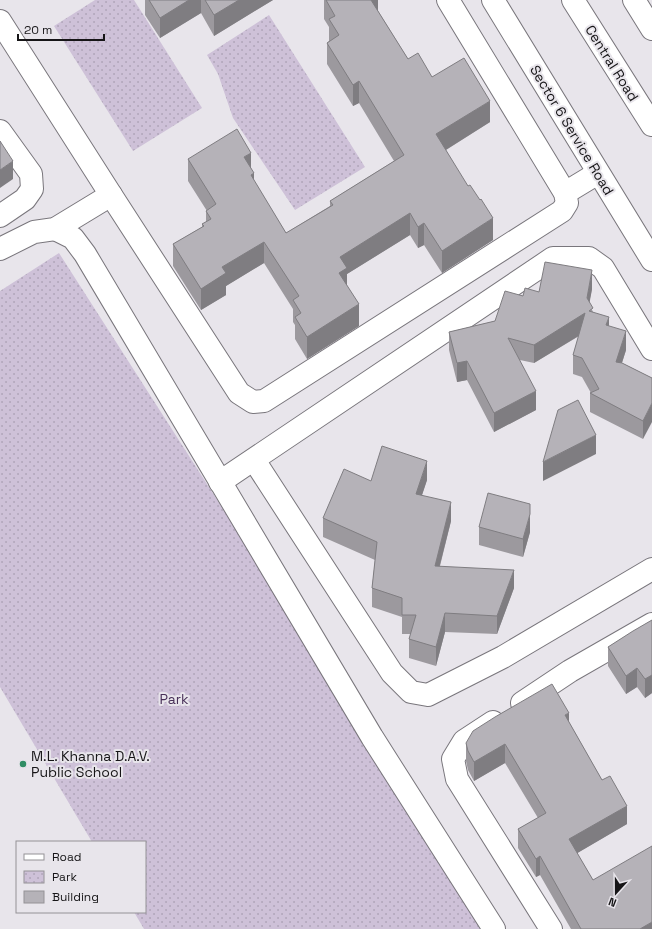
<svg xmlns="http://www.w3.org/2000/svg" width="652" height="929" font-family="'Space Grotesk',sans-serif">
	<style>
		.park { fill: url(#park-dots) }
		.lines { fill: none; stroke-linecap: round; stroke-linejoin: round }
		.street-casing { stroke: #79767c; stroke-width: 24 }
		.secondary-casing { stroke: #79767c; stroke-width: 24 }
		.street { stroke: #fff; stroke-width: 22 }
		.secondary { stroke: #fff; stroke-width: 22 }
		.wall { fill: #9c999e }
		.shaded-wall { fill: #7f7d81 }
		.building { fill: #b5b2b8; stroke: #7f7d81 }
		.poi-dot { fill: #308d64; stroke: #e8e5eb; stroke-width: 1.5 }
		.labels { text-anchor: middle; stroke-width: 4; stroke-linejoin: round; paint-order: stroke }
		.street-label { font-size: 14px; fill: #161517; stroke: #e8e5eb }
		.park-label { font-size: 14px; fill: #483058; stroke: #e8e5eb }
		.poi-label { font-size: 14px; fill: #161517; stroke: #e8e5eb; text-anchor: start }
	</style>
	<defs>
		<pattern id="park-dots" width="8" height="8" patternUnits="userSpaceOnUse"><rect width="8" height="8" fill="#cec1d8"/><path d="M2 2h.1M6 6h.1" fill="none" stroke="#b0a5b9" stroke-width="1.8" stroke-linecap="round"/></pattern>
	</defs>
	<rect width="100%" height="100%" fill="#e8e5eb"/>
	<g class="park">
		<path d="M95,0H134L202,108L133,151L54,26Z"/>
		<path d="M269,15L365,167L295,210L233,118L218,74L207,55Z"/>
		<path d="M59,253L492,929H144L134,912H145V842H92L0,687V291Z"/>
	</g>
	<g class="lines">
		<defs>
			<g id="street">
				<path d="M493,0L652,260"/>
				<path d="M0,21L111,195L239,393L253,402L264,401L562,211L567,203L565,193L448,0"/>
				<path d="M0,131L31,174L32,189L25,199L0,216"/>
				<path d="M565,193L598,173"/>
				<path d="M55,229L73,238L85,254L372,737L494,929"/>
				<path d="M0,249L34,232L55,229L111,195"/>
				<path d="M254,460L392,673L411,692L428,695L503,657L652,569"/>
				<path d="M220,482L553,258H589L603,268L652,349"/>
				<path d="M522,703L570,671L652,624"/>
				<path d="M493,722L464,741L453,759L457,779L551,929"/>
			</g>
			<g id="secondary">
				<path d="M573,0L652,125"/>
				<path d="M634,0L652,29"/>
			</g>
		</defs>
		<use href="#street" class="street-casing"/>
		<use href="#secondary" class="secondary-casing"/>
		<use href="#street" class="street"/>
		<use href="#secondary" class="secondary"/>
	</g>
	<g class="wall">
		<path d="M145,0H273L214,36L201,13L160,38L145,15Z"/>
		<path d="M324,0H378V11L408,59L432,77L490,122L446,150L493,240L442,273L424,245L418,248L410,235L347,274V286L359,326L307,359L295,339V325L293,322V309L264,263L226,286V295L201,310L173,266V244L202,227V224L206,222V211H207L188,181V159L251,168L254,181L286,233L330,206V201L394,161L359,103L353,106L327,64V43L329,41V27L324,19Z"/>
		<path d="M592,289L589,303L593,312L609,326L626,350L622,363L652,378L643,439L590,412V393H591L582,377L573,374V355L579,336L534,363L520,360L536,410L494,432L467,380L457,382L449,350V332L495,321L523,296L539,292Z"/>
		<path d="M427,480L422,495L451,521L440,566L514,588L497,634L445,632L436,666L409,658V639L411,634H402V617L372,607V588L375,560L323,537V518L371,481Z"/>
		<path d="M479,527L530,532L523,557L479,545Z"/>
		<path d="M652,620V693L645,698L637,687L626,694L608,666V647Z"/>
		<path d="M569,722L627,824L577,853L593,880L652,929H571L540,875L536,877L518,848V829L538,818L505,763L474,781L468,770L466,761V743Z"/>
	</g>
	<g class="shaded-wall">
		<path d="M189,0H201V13L160,38V18Z"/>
		<path d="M239,0H273L214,36V15Z"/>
		<path d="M370,0H378V16Z"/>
		<path d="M359,81V103L353,106V85Z"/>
		<path d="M490,101V122L436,156V134Z"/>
		<path d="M251,153V174L244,157Z"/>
		<path d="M13,161V179L0,188V170Z"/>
		<path d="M254,173V195L251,175Z"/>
		<path d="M410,213V235L347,274V290L339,273L340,257Z"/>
		<path d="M493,218V240L442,273V251Z"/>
		<path d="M424,223V245L418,248V227Z"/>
		<path d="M264,242V263L226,286V295L201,310V289L222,267Z"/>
		<path d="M592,270V289L587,317V298Z"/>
		<path d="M359,304V326L307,359V337Z"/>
		<path d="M585,313V332L534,363V345Z"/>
		<path d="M609,317V335L606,325Z"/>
		<path d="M626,331V350L616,381V362Z"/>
		<path d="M467,361V380L457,382V363Z"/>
		<path d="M536,391V410L494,432V413Z"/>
		<path d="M652,403V422L643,439V421Z"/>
		<path d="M596,435V454L543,481V462Z"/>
		<path d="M427,461V480L416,513V494Z"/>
		<path d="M451,502V521L435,584V566Z"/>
		<path d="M530,514V532L523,557V539Z"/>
		<path d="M514,570V588L497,634V616Z"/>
		<path d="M445,613V632L436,666V647Z"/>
		<path d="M637,668V687L626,694V676Z"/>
		<path d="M652,675V693L645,698V679Z"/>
		<path d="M569,713V732L565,715Z"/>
		<path d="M505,744V763L474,781V762Z"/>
		<path d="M627,806V824L569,858V839Z"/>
		<path d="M540,856V875L536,877V859Z"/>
		<path d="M652,922V929H640Z"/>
	</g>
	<g class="building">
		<path d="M149,0H189L160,18Z"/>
		<path d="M205,0H239L214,15Z"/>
		<path d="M326,0H371L408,59L418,53L432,77L464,58L490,101L436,134L468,186L470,185L480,200L481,199L493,218L442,251L424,223L418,227L410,213L340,257L347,268L339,273L359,304L307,337L295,317L301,313L293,300L299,296L264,242L222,267L226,273L201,289L173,244L204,226L202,224L211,219L206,211L216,204L188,159L237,129L251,153L244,157L254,173L251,175L286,233L333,205L330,201L404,155L359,81L353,85L327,43L339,35L329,19L335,16Z"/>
		<path d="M0,141L13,161L0,170Z"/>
		<path d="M545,262L592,270L587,298L593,308L589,311L609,317L606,325L626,331L616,362L622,363L652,378V403L643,421L590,393L599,389L582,358L573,355L585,313L534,345L508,338L536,391L494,413L467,361L457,363L449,332L495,321L505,291L523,296L525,288L539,292Z"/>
		<path d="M578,400L596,435L543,462L558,410Z"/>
		<path d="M382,446L427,461L416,494L451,502L435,566L514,570L497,616L445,613L436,647L409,639L416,615H402V598L372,588L377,542L323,518L344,469L371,481Z"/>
		<path d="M488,493L530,504V514L523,539L479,527Z"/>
		<path d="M652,620V675L645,679L637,668L626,676L608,647L633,631Z"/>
		<path d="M552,684L569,713L565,715L602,780L610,776L627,806L569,839L593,880L652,846V922L640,929H581L540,856L536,859L518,829L546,813L505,744L474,762L468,751L466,743L473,731L495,717Z"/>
	</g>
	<circle class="poi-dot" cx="23" cy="764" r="4"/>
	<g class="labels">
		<g class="street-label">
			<text transform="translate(612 63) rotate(58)" y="5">Central Road</text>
			<text transform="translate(572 130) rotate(59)" y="5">Sector 6 Service Road</text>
		</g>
		<g class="park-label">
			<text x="174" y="704">Park</text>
		</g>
		<g class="poi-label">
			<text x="31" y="761">M.L. Khanna D.A.V.<tspan x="31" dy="16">Public School</tspan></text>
		</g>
	</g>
	<rect x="16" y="841" width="130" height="72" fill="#e8e5eb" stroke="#949296"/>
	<rect x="24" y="854" width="20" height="6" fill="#ffffff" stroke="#949296"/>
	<text x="52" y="861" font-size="12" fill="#161517">Road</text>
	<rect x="24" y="871" width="20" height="12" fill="url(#park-dots)" stroke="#949296"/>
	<text x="52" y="881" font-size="12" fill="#161517">Park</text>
	<rect x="24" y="891" width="20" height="12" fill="#b5b2b8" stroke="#949296"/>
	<text x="52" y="901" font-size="12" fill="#161517">Building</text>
	<g transform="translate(616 893) rotate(201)" stroke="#e8e5eb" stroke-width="3" paint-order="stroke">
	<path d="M0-3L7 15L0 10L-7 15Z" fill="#161517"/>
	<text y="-6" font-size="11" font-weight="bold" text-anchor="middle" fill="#161517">N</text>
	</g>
	<path d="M18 34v6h86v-6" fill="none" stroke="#161517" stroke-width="2"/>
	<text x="24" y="34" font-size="12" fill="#161517" stroke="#e8e5eb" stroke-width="3" paint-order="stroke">20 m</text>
</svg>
